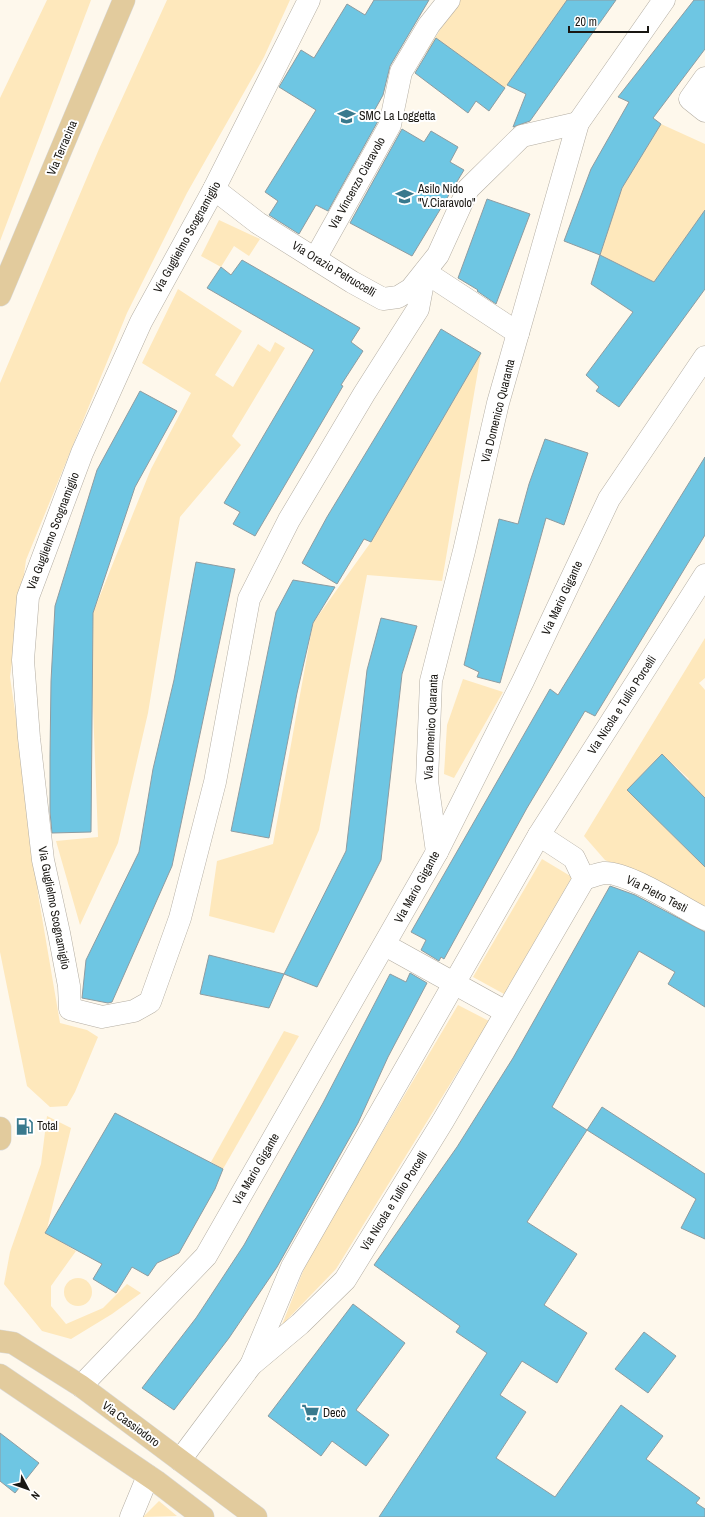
<svg xmlns="http://www.w3.org/2000/svg" width="705" height="1517" font-family="'Archivo Narrow',sans-serif">
	<style>
		.green { fill: #fee8bc }
		.building { fill: #6ec6e3; stroke: #8e9ca1 }
		.lines { fill: none; stroke-linecap: round; stroke-linejoin: round }
		.minor-casing { stroke: #b4aea3; stroke-width: 23 }
		.major-casing { stroke: #dadad9; stroke-width: 23 }
		.minor { stroke: #fff; stroke-width: 22 }
		.major { stroke: #e2cb9d; stroke-width: 22 }
		.labels { text-anchor: middle; stroke-width: 4; stroke-linejoin: round; paint-order: stroke }
		.poi-label { font-size: 12px; fill: #191713; stroke: #fff; text-anchor: start }
		.street-label { font-size: 12px; fill: #191713; stroke: #fff }
	</style>
	<rect width="100%" height="100%" fill="#fef8ec"/>
	<g class="green">
		<path d="M47,0H91L0,241V98Z"/>
		<path d="M167,0H290L264,57L187,193L127,313L26,560L10,677L25,780L38,894L60,1023L87,1030L98,1037L75,1092L67,1106L50,1107L27,1086L0,952V383L99,149Z"/>
		<path d="M459,0H567L505,88L437,60L426,52Z"/>
		<path d="M661,124L705,144V210L654,282L600,255L622,188Z"/>
		<path d="M219,220L260,239L249,256L234,246L221,267L201,256Z"/>
		<path d="M178,289L242,331L215,375L233,387L258,344L270,352L275,342L285,348L232,436L241,445L180,517L148,713L118,843L80,925L56,841L98,837L92,682L93,613L151,469L191,393L142,363Z"/>
		<path d="M481,353L442,581L367,575L319,830L274,933L209,916L217,861L273,844L313,623L371,542Z"/>
		<path d="M705,638V678L699,683L705,690V798L680,789L689,779L662,754L627,790L670,817L662,825L705,867V908L605,860L584,836Z"/>
		<path d="M463,679L503,692L454,778L444,774L447,725Z"/>
		<path d="M542,859L572,877L504,994L473,977Z"/>
		<path d="M458,1005L489,1021L336,1269L282,1325L309,1256Z"/>
		<path d="M284,1031L299,1036L223,1169L211,1162Z"/>
		<path d="M47,1116L71,1128L46,1233L76,1251L51,1286V1306L66,1324L103,1308L127,1284L141,1293L112,1314L71,1339L42,1331L4,1284L10,1252L41,1164Z"/>
		<circle cx="78" cy="1292" r="14"/>
		<path d="M159,1501L177,1516L143,1517Z"/>
	</g>
	<g class="building">
		<path d="M374,0H429L390,66L383,95L373,113L379,117L378,121L328,211L316,205L299,234L269,215L278,201L265,192L316,110L279,87L301,50L314,58L347,4L365,15Z"/>
		<path d="M567,0H616L530,121L513,127L526,94L507,85Z"/>
		<path d="M694,0H705V49L653,118L661,124L622,188L600,255L564,241L591,169L629,102L618,97Z"/>
		<path d="M436,38L505,88L489,111L476,101L468,113L415,73Z"/>
		<path d="M402,129L424,142L431,131L458,147L450,162L464,170L412,256L350,223Z"/>
		<path d="M487,199L530,214L496,304L477,291L478,290L458,278Z"/>
		<path d="M705,210V289L619,407L596,391L599,387L586,375L633,312L591,284L600,255L654,282Z"/>
		<path d="M242,260L360,328L351,342L363,351L341,385L343,386L255,536L233,524L240,512L224,503L314,350L207,288L221,267L231,275Z"/>
		<path d="M441,329L481,353L371,542L364,539L337,584L302,563L327,517Z"/>
		<path d="M140,391L177,411L135,487L93,613L91,832L52,833L50,812V756L51,681L55,606L97,470Z"/>
		<path d="M545,439L588,453L564,525L546,518L500,683L477,677L479,672L464,665L499,519L518,524L529,484Z"/>
		<path d="M705,457V535L595,716L585,711L527,808L444,959L441,957L439,961L421,950L426,940L411,932L550,689L558,695Z"/>
		<path d="M196,562L235,569L172,866L112,1002L108,1003L82,998L86,960L139,852L153,769L174,680Z"/>
		<path d="M293,580L335,587L313,623L297,693L269,838L231,831L276,612Z"/>
		<path d="M381,618L417,626L402,674L381,860L317,987L284,974L346,851L367,670Z"/>
		<path d="M662,754L705,798V867L627,790Z"/>
		<path d="M610,886L635,895L705,932V1007L668,984L675,972L639,951L552,1107L587,1130L527,1222L577,1254L544,1305L587,1333L557,1383L522,1361L500,1395L526,1412L496,1458L555,1497L621,1405L663,1436L646,1459L700,1498L696,1503L705,1509V1517H379L487,1353L456,1332L460,1326L374,1265L457,1147L513,1058Z"/>
		<path d="M209,955L284,974L269,1008L200,994Z"/>
		<path d="M410,973L427,983L388,1057L358,1123L277,1267L229,1338L174,1410L142,1388L196,1318L244,1245L323,1103L390,974L406,982Z"/>
		<path d="M602,1107L705,1174V1239L681,1228L696,1199L587,1130Z"/>
		<path d="M115,1113L223,1169L215,1189L179,1253L157,1263L148,1276L132,1267L116,1293L93,1279L102,1264L45,1233Z"/>
		<path d="M353,1304L405,1343L356,1410L389,1435L366,1466L332,1441L321,1456L268,1416Z"/>
		<path d="M644,1332L676,1356L648,1393L615,1369Z"/>
		<path d="M0,1433L39,1463L15,1493L0,1481Z"/>
	</g>
	<g class="lines">
		<defs>
			<g id="minor">
				<path d="M309,0L214,189L141,322L82,453L28,597L23,660L29,738L43,860L59,933L69,986L70,1009L102,1017L134,1011L150,1002L180,918L215,782L249,599L289,520L364,394L418,309L425,272"/>
				<path d="M705,78L690,99L705,111"/>
				<path d="M214,189L258,223L352,282L383,299L398,297L411,289L438,255L468,189L522,136L578,123"/>
				<path d="M315,259L390,125L401,72L429,25L449,0"/>
				<path d="M425,272L518,333"/>
				<path d="M437,852L427,781L431,681L464,551L498,403L578,123L664,0"/>
				<path d="M584,879C590,877 597,874 604,873C627,871 683,908 705,919"/>
				<path d="M385,945L506,1012"/>
				<path d="M251,1365L292,1267L539,835L705,575"/>
				<path d="M81,1386L206,1256L437,852L523,681L609,499L705,357"/>
				<path d="M180,1460L251,1365L300,1324L345,1280L443,1121L584,879L574,858L539,835"/>
				<path d="M131,1517L148,1476"/>
			</g>
			<g id="major">
				<path d="M0,295L124,0"/>
				<path d="M0,1128V1139"/>
				<path d="M0,1341L13,1343L81,1386L256,1517"/>
				<path d="M0,1375L156,1481L203,1517"/>
			</g>
		</defs>
		<use href="#minor" class="minor-casing"/>
		<use href="#major" class="major-casing"/>
		<use href="#minor" class="minor"/>
		<use href="#major" class="major"/>
	</g>
	<defs>
		<symbol id="school-bare" viewBox="-9 -9 18 18"><path d="M0-5L7-2L0 1L-7-2ZM-4 1L0 2.5L4 1V4Q0 6-4 4Z" fill="#39798d" stroke="#fff" stroke-width="2.5" paint-order="stroke"/></symbol>
		<symbol id="fuel-bare" viewBox="-9 -9 18 18"><path d="M-5.5-6h7V0h2V4h1.3V-2.5L3-4.5l.8-.8L6-3V5H2.5V1h-1V6h-7ZM-4.2-4.7v3.2H.2V-4.7Z" fill="#39798d" stroke="#fff" stroke-width="2.5" paint-order="stroke"/></symbol>
		<symbol id="supermarket-bare" viewBox="-9 -9 18 18"><path d="M-6-5.5h2.5l.6 2H6L4.5 2H-2.5L-4.4-4H-6ZM-1.5 3.2a1.3 1.3 0 1 0 .1 0ZM3 3.2a1.3 1.3 0 1 0 .1 0Z" fill="#39798d" stroke="#fff" stroke-width="2.5" paint-order="stroke"/></symbol>
	</defs>
	<g fill-rule="evenodd">
		<use href="#school-bare" x="334" y="104" width="25" height="25"/>
		<use href="#school-bare" x="392" y="184" width="25" height="25"/>
		<use href="#fuel-bare" x="12" y="1114" width="25" height="25"/>
		<use href="#supermarket-bare" x="298" y="1400" width="25" height="25"/>
	</g>
	<g class="labels">
		<g class="poi-label">
			<text x="359" y="120">SMC La Loggetta</text>
			<text x="418" y="193">Asilo Nido<tspan x="418" dy="14">"V.Ciaravolo"</tspan></text>
			<text x="37" y="1130">Total</text>
			<text x="323" y="1417">Decò</text>
		</g>
		<g class="street-label">
			<text transform="translate(62 148) rotate(-67)" y="4">Via Terracina</text>
			<text transform="translate(357 183) rotate(-61)" y="4">Via Vincenzo Ciaravolo</text>
			<text transform="translate(187 237) rotate(-61)" y="4">Via Guglielmo Scognamiglio</text>
			<text transform="translate(334 269) rotate(31)" y="4">Via Orazio Petruccelli</text>
			<text transform="translate(498 411) rotate(-76)" y="4">Via Domenico Quaranta</text>
			<text transform="translate(53 531) rotate(-69)" y="4">Via Guglielmo Scognamiglio</text>
			<text transform="translate(562 598) rotate(-65)" y="4">Via Mario Gigante</text>
			<text transform="translate(622 705) rotate(-57)" y="4">Via Nicola e Tullio Porcelli</text>
			<text transform="translate(431 727) rotate(-87)" y="4">Via Domenico Quaranta</text>
			<text transform="translate(417 887) rotate(-61)" y="4">Via Mario Gigante</text>
			<text transform="translate(657 894) rotate(27)" y="4">Via Pietro Testi</text>
			<text transform="translate(54 908) rotate(79)" y="4">Via Guglielmo Scognamiglio</text>
			<text transform="translate(256 1169) rotate(-60)" y="4">Via Mario Gigante</text>
			<text transform="translate(394 1201) rotate(-58)" y="4">Via Nicola e Tullio Porcelli</text>
			<text transform="translate(131 1424) rotate(36)" y="4">Via Cassiodoro</text>
		</g>
	</g>
	<g transform="translate(28 1489) rotate(131)" stroke="#ffffff" stroke-width="3" paint-order="stroke">
	<path d="M0-3L7 15L0 10L-7 15Z" fill="#191713"/>
	<text y="-6" font-size="11" font-weight="bold" text-anchor="middle" fill="#191713">N</text>
	</g>
	<path d="M569 26v6h79v-6" fill="none" stroke="#191713" stroke-width="2"/>
	<text x="575" y="26" font-size="12" fill="#191713" stroke="#ffffff" stroke-width="3" paint-order="stroke">20 m</text>
</svg>
